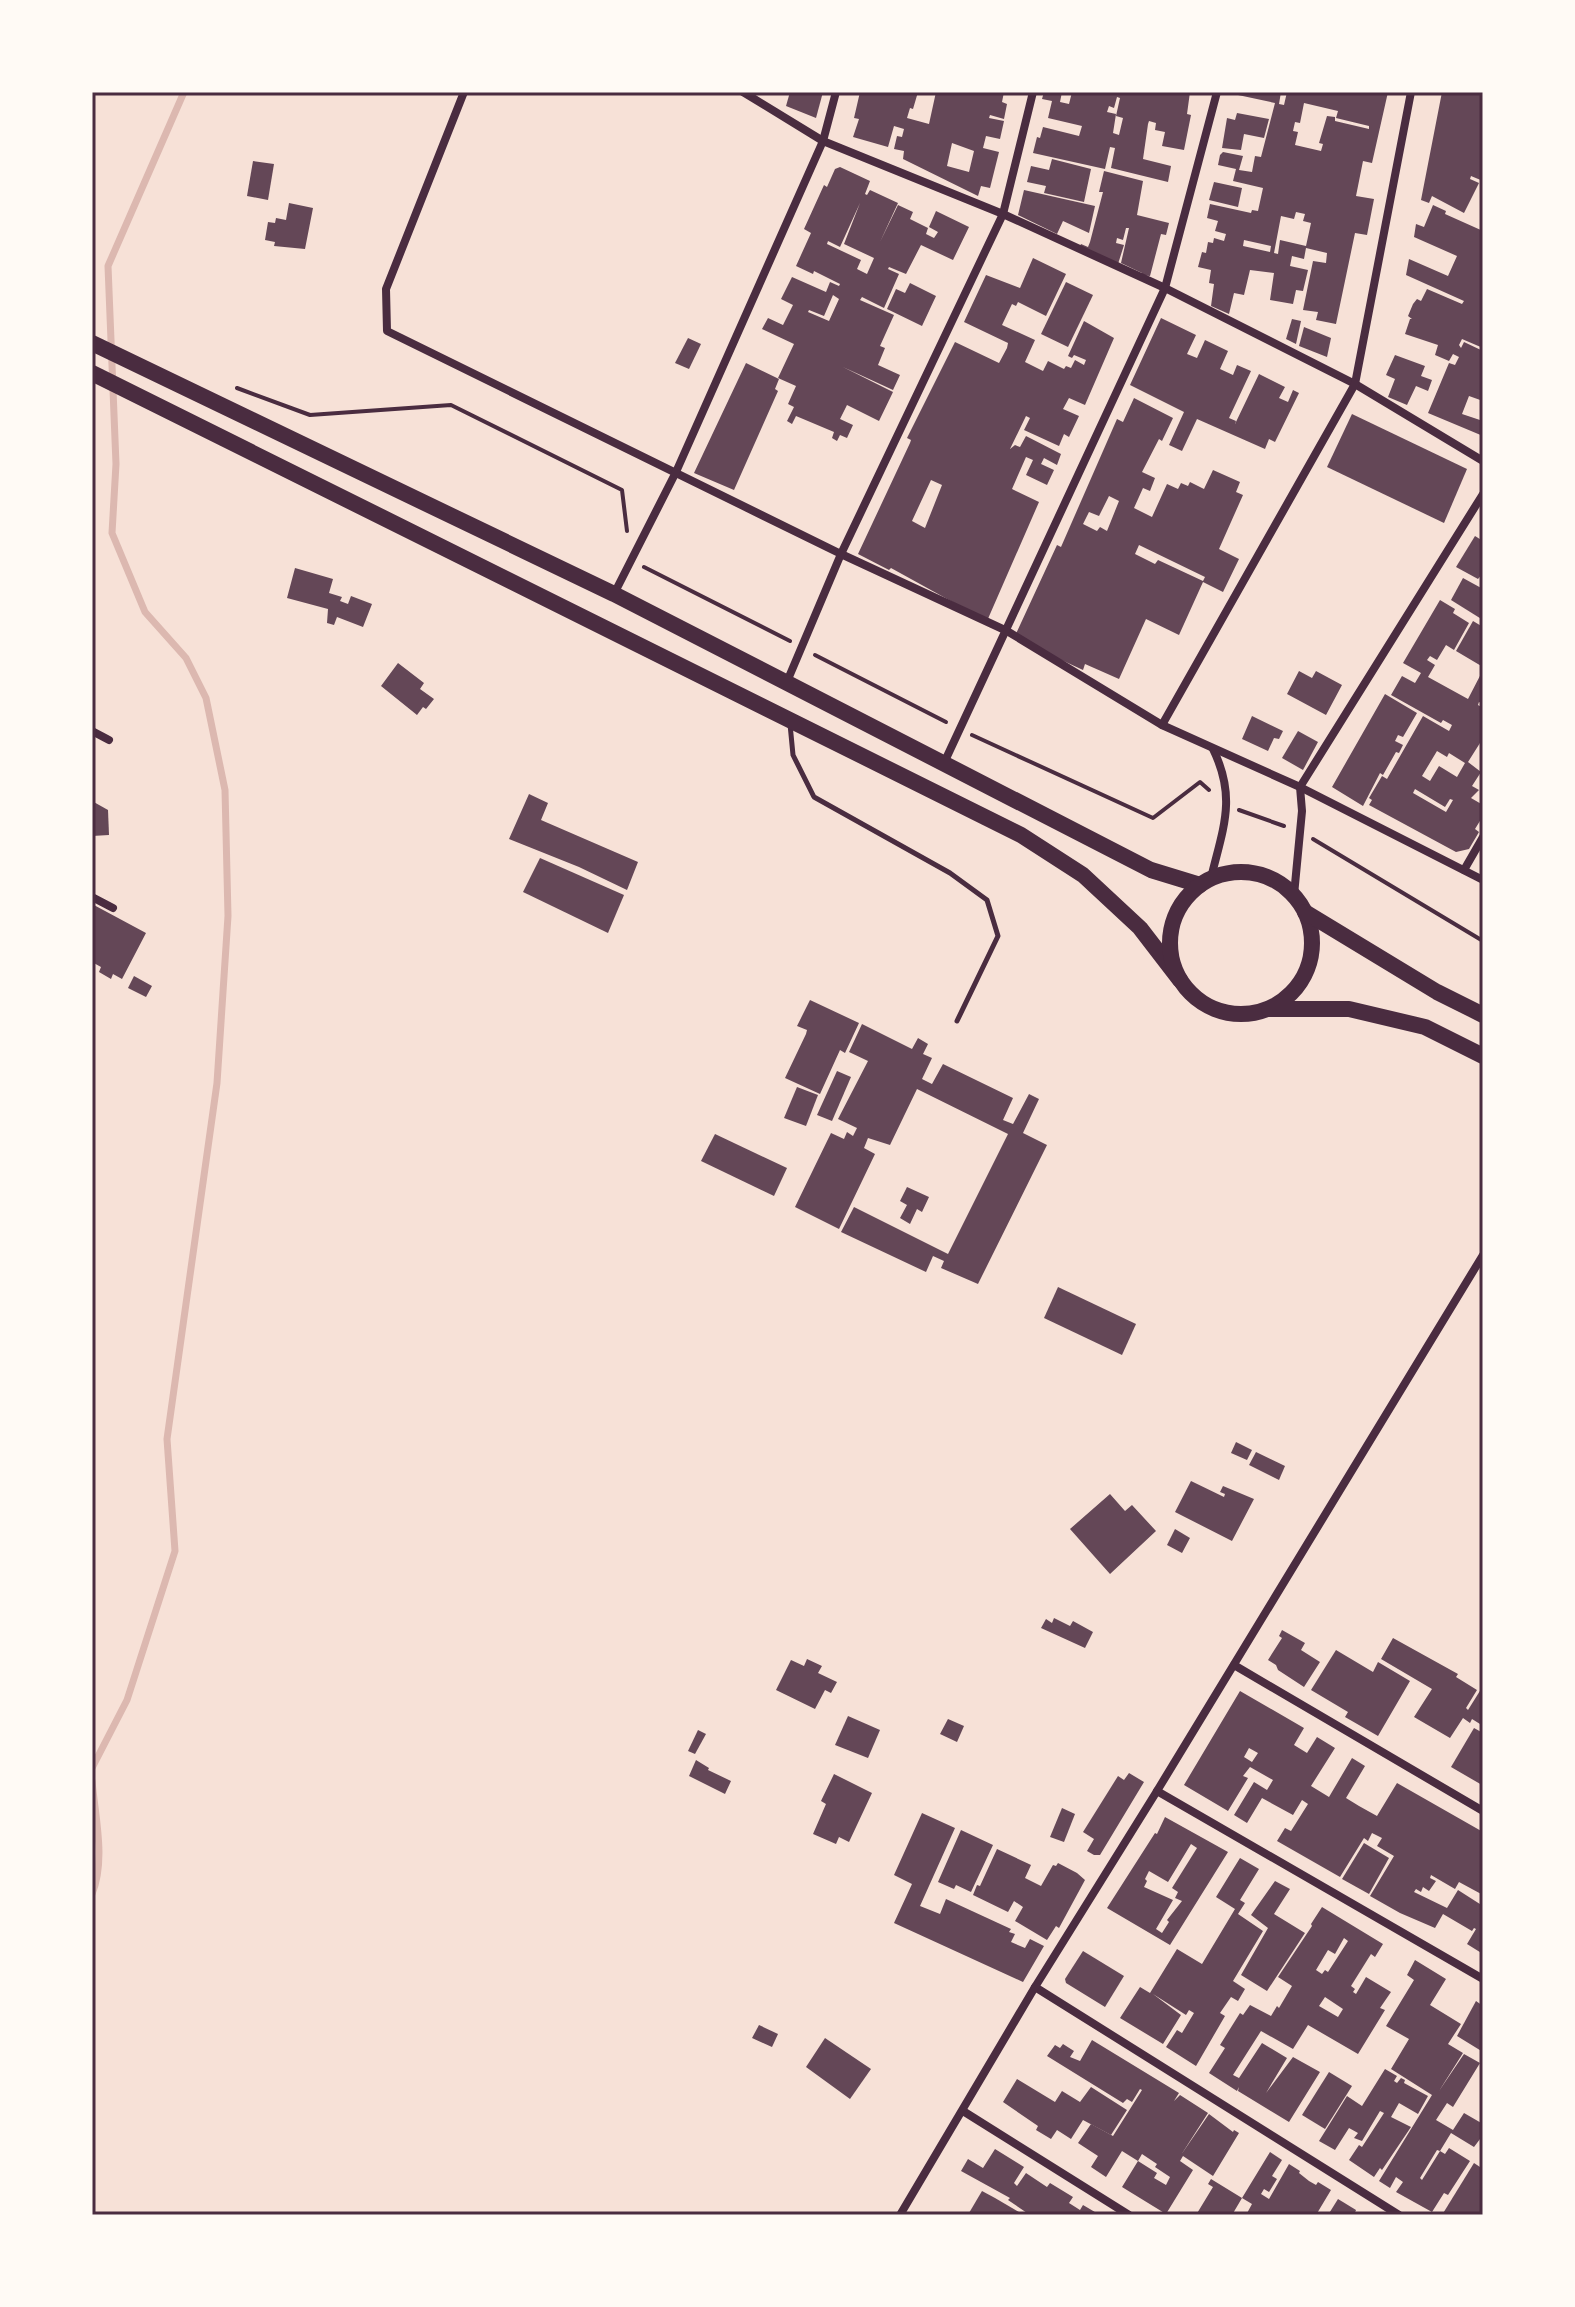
<svg xmlns="http://www.w3.org/2000/svg" width="1575" height="2307" font-family="'Alegreya Sans',sans-serif">
	<style>
		.lines { fill: none; stroke-linecap: round; stroke-linejoin: round }
		.stream { stroke: #dcb8b0; stroke-width: 7 }
		.building { fill: #644757; fill-rule: evenodd }
		.path { stroke: #4a2c40; stroke-width: 4 }
		.service { stroke: #4a2c40; stroke-width: 5 }
		.minor { stroke: #4a2c40; stroke-width: 8 }
		.primary { stroke: #4a2c40; stroke-width: 16 }
		.neatline { fill: none; stroke: #4a2c40; stroke-width: 3 }
	</style>
	<rect width="100%" height="100%" fill="#f7e1d7"/>
	<g class="lines">
		<g class="stream">
			<path d="M92,1768L127,1700L175,1551L167,1439L217,1083L228,916L225,790L206,698L186,658L145,612L112,533L116,464L108,266L184,92"/>
			<path d="M92,1781C95,1816 106,1860 92,1894"/>
		</g>
	</g>
	<g class="building">
		<path d="M790,92H823L816,118L786,106Z"/>
		<path d="M860,92H918L913,109L910,108L907,118L929,124L936,92L969,95V92H1004L1002,102L1007,104L1004,119L990,115L989,118L1004,121L1000,139L986,136L983,148L999,152L990,188L981,186L978,196L903,159L904,151L894,149L897,136L902,137L904,129L894,126L888,147L853,137L859,119L854,118ZM952,143L974,151L969,172L947,166Z"/>
		<path d="M1044,92H1062L1060,102L1069,104L1072,92H1190L1187,114L1191,115L1184,150L1162,146L1165,132L1155,130L1156,123L1149,121L1148,124L1143,159L1171,166L1168,182L1111,168L1115,148L1110,147L1105,169L1033,153L1037,137L1040,138L1043,127L1079,136L1082,126L1048,118L1052,101L1042,99ZM1117,97L1120,98L1116,116L1123,118L1119,135L1113,133L1116,114L1107,112L1109,106L1114,108Z"/>
		<path d="M1238,92H1281L1279,104L1284,105L1287,92H1388L1372,163L1363,161L1356,196L1374,199L1367,235L1355,233L1336,324L1316,320L1318,312L1303,310L1313,261L1326,263L1327,253L1306,248L1304,259L1292,256L1290,266L1308,270L1303,291L1296,290L1293,304L1270,300L1274,273L1250,270L1244,295L1234,293L1229,314L1211,306L1214,284L1209,283L1211,270L1198,267L1202,252L1206,253L1208,242L1213,243L1214,238L1224,241L1226,234L1215,231L1218,221L1207,218L1210,204L1251,213L1252,210L1258,211L1263,188L1233,181L1236,169L1218,165L1220,155L1223,152L1243,156L1239,170L1252,172L1255,156L1261,157L1275,103L1238,95ZM1304,103L1338,111L1336,118L1369,126V129L1335,121V117L1327,116L1319,143L1323,144L1321,151L1295,145L1298,132L1293,131L1295,122L1300,123ZM1296,212L1305,214L1303,221L1311,223L1306,246L1280,240L1278,254L1274,253L1281,216L1294,219ZM1244,240L1271,246L1270,252L1243,246Z"/>
		<path d="M1442,92H1483V181L1471,176L1470,179L1479,183L1464,213L1432,196L1429,203L1421,200Z"/>
		<path d="M1237,113L1269,119L1264,138L1244,134L1241,150L1222,148L1227,118L1235,120Z"/>
		<path d="M1052,159L1091,169L1084,202L1044,193L1046,186L1027,182L1031,166L1049,170Z"/>
		<path d="M253,161L274,164L268,200L247,196Z"/>
		<path d="M840,167L870,181L865,194L867,195L870,190L898,203L880,242L898,205L913,212L910,219L928,228L926,234L934,238L938,232L929,227L936,211L969,227L953,260L921,245L906,274L889,267L888,269L899,274L884,308L862,297L860,300L894,315L880,346L885,348L878,365L900,375L893,390L843,367L893,392L879,421L847,405L840,419L853,425L847,438L840,435L837,441L832,438L834,432L796,416L792,424L787,421L794,407L788,404L796,386L778,378L794,344L762,329L768,318L783,325L793,305L781,299L792,277L826,292L830,282L839,286L840,284L814,271L813,274L796,266L811,233L804,229L824,185L827,187L835,169ZM860,203L844,244L874,258L867,274L857,269L861,260L827,244L828,241L840,247ZM833,295L839,299L829,321L808,312L809,310L824,316Z"/>
		<path d="M1104,171L1143,181L1137,215L1169,223L1166,235L1161,234L1150,276L1141,275L1142,273L1121,263L1129,228H1126L1123,240L1117,238L1116,243L1124,245L1118,264L1080,246L1081,244L1088,247L1090,242L1103,192H1099Z"/>
		<path d="M1214,182L1242,188L1238,207L1209,200Z"/>
		<path d="M1024,190L1095,206L1089,233L1063,221L1057,234L1018,215Z"/>
		<path d="M289,203L313,208L305,249L274,246L275,242L265,240L268,222L275,223L276,218L286,220Z"/>
		<path d="M1433,205L1446,211L1445,214L1483,231V348L1462,339L1459,345L1461,348L1464,342L1483,351V401L1469,396L1462,414L1483,421V436L1428,413L1449,363L1455,365L1459,357L1453,354L1449,361L1435,355L1438,345L1405,334L1410,319H1412L1408,316L1413,304L1417,299L1421,301L1427,289L1462,304L1464,301L1406,275L1409,259L1448,276L1457,256L1414,237L1416,224L1424,227Z"/>
		<path d="M1033,258L1066,274L1046,316L1018,302L1016,306L1012,304L1002,325L1035,340L1025,362L1043,371L1048,361L1064,369L1066,366L1071,368L1075,360L1084,365L1086,360L1074,355L1072,358L1068,356L1084,321L1114,338L1085,405L1069,398L1063,409L1079,416L1069,437L1064,434L1059,446L1024,430L1030,418L1026,416L1010,449L1015,445L1020,447L1026,436L1061,454L1057,465L1044,458L1041,464L1054,470L1047,485L1026,475L1033,460L1026,457L1012,489L1039,502L987,621L891,568L889,570L858,554L910,443L911,440L907,438L955,342L999,363L1007,348L1008,343L964,322L986,275L1020,288ZM931,480L942,485L925,528L912,521Z"/>
		<path d="M1066,282L1093,295L1068,347L1041,334Z"/>
		<path d="M910,283L936,296L922,326L887,309L896,289L905,293Z"/>
		<path d="M1161,318L1196,335L1187,354L1197,358L1205,340L1228,351L1220,369L1233,375L1237,365L1251,371L1229,418L1236,421L1235,424L1259,374L1285,387L1279,398L1288,402L1293,390L1299,393L1275,442L1269,439L1265,449L1197,419L1182,451L1169,445L1184,412L1130,385Z"/>
		<path d="M1292,319L1301,321L1296,344L1286,339Z"/>
		<path d="M1304,327L1331,338L1327,357L1299,346Z"/>
		<path d="M688,338L701,344L689,369L675,363Z"/>
		<path d="M1395,355L1425,366L1421,376L1432,380L1428,391L1416,386L1407,405L1388,397L1395,379L1386,375Z"/>
		<path d="M746,363L779,379L775,389L778,391L734,490L694,473Z"/>
		<path d="M1134,398L1173,418L1162,441L1159,439L1142,472L1155,478L1150,491L1143,488L1134,508L1152,517L1167,484L1178,489L1181,483L1188,486L1190,482L1204,489L1213,470L1240,482L1236,492L1243,495L1219,549L1239,559L1223,592L1203,582L1179,635L1146,619L1119,679L1085,664L1083,670L1014,638L1057,545L1061,547L1117,419L1123,422ZM1109,496L1119,501L1107,531L1100,527L1097,531L1083,524L1089,512L1099,516ZM1139,545L1205,577L1203,581L1158,560L1155,564L1135,554Z"/>
		<path d="M1352,414L1467,469L1444,523L1327,467Z"/>
		<path d="M1475,536L1483,541V573L1478,579L1456,567Z"/>
		<path d="M295,568L333,579L329,593L342,597L340,601L348,604L351,596L372,604L363,627L337,617L334,625L327,623L328,609L287,598Z"/>
		<path d="M1463,578L1483,589V620L1451,600Z"/>
		<path d="M1440,600L1455,609L1453,613L1469,623L1454,650L1446,645L1437,660L1430,656L1427,660L1435,665L1428,677L1468,699L1483,670V704L1479,702L1478,705L1483,708V744L1480,743L1468,762L1481,772L1472,786L1479,790L1471,798L1483,805V816L1475,829L1479,832L1469,849L1456,852L1369,805L1372,800L1369,798L1382,776L1387,779L1423,716L1449,731L1452,725L1443,720L1441,723L1391,695L1402,676L1415,683L1421,673L1403,663ZM1437,751L1447,757L1449,753L1465,763L1457,777L1439,766L1430,781L1422,776ZM1415,789L1445,807L1450,799L1453,800L1446,812L1413,793Z"/>
		<path d="M1473,621L1483,627V667L1456,651Z"/>
		<path d="M398,663L424,683L420,689L434,699L426,709L423,707L417,715L381,686Z"/>
		<path d="M1299,671L1312,678L1316,671L1342,685L1326,715L1287,694Z"/>
		<path d="M1385,694L1417,713L1403,737L1398,735L1395,741L1403,745L1399,753L1396,752L1383,775L1380,773L1363,806L1332,787Z"/>
		<path d="M1252,716L1283,731L1279,739L1274,738L1268,751L1242,739Z"/>
		<path d="M1298,731L1318,742L1303,770L1282,758Z"/>
		<path d="M529,794L548,803L541,820L638,862L627,890L579,867L509,839Z"/>
		<path d="M92,801L108,810L109,835L92,836Z"/>
		<path d="M540,858L624,895L608,933L523,892Z"/>
		<path d="M92,904L146,933L122,979L113,974L111,979L99,972L101,967L92,962Z"/>
		<path d="M134,976L152,986L146,997L128,988Z"/>
		<path d="M810,1000L859,1023L845,1053L840,1050L820,1094L785,1078L806,1034L807,1030L797,1026Z"/>
		<path d="M862,1024L912,1049L918,1038L928,1044L923,1054L932,1058L922,1079L932,1084L943,1064L1013,1098L1003,1120L1013,1124L1029,1094L1039,1099L1023,1133L1047,1145L978,1284L941,1268L944,1261L933,1256L926,1272L841,1232L854,1207L948,1254L1008,1134L917,1089L890,1145L868,1138L864,1148L875,1154L839,1229L795,1207L831,1133L844,1139L847,1132L853,1136L857,1128L838,1119L868,1061L849,1052Z"/>
		<path d="M837,1071L851,1077L832,1121L817,1115Z"/>
		<path d="M797,1087L818,1095L806,1126L784,1118Z"/>
		<path d="M715,1134L787,1168L774,1196L701,1161Z"/>
		<path d="M907,1187L929,1197L922,1212L917,1209L910,1224L900,1218L907,1205L900,1201Z"/>
		<path d="M1058,1287L1136,1324L1122,1355L1044,1318Z"/>
		<path d="M1236,1442L1252,1450L1247,1460L1231,1453Z"/>
		<path d="M1256,1452L1285,1466L1279,1480L1249,1465Z"/>
		<path d="M1191,1481L1224,1497L1225,1494L1220,1492L1223,1486L1254,1499L1232,1541L1175,1512Z"/>
		<path d="M1110,1494L1125,1511L1132,1505L1156,1531L1110,1574L1070,1529Z"/>
		<path d="M1175,1529L1190,1538L1182,1553L1167,1545Z"/>
		<path d="M1054,1618L1070,1626L1073,1621L1093,1632L1085,1648L1041,1628L1046,1619L1052,1623Z"/>
		<path d="M1282,1630L1305,1643L1301,1650L1320,1662L1304,1687L1278,1670L1276,1665L1268,1660L1282,1638L1279,1636Z"/>
		<path d="M1393,1638L1458,1674L1456,1677L1477,1690L1466,1708L1468,1710L1483,1686V1718L1480,1724L1472,1719L1470,1723L1463,1718L1450,1738L1414,1717L1432,1689L1381,1659Z"/>
		<path d="M1336,1650L1373,1672L1378,1662L1410,1681L1378,1736L1345,1717L1348,1712L1311,1690Z"/>
		<path d="M807,1659L822,1666L818,1673L837,1682L831,1693L825,1690L815,1709L776,1690L791,1660L804,1666Z"/>
		<path d="M1240,1691L1304,1728L1294,1745L1307,1753L1317,1737L1335,1748L1311,1786L1329,1797L1352,1758L1365,1766L1346,1798L1359,1806L1377,1816L1397,1783L1483,1832V1895L1459,1882L1455,1889L1431,1875L1430,1878L1436,1881L1429,1891L1423,1887L1421,1892L1416,1889L1414,1892L1447,1908L1458,1890L1483,1906L1481,1923L1483,1924V1954L1467,1944L1476,1929L1474,1928L1472,1931L1443,1914L1435,1928L1400,1913L1370,1896L1394,1856L1377,1846L1382,1838L1372,1833L1368,1841L1364,1838L1340,1877L1277,1841L1285,1828L1291,1831L1308,1804L1302,1800L1293,1815L1262,1798L1247,1823L1234,1815L1254,1782L1267,1790L1273,1780L1250,1767L1243,1776L1248,1778L1228,1811L1184,1785ZM1249,1748L1258,1753L1252,1762L1244,1757Z"/>
		<path d="M848,1716L880,1730L868,1758L835,1745Z"/>
		<path d="M948,1719L964,1726L957,1742L940,1734Z"/>
		<path d="M1474,1728L1483,1733L1482,1785L1451,1767Z"/>
		<path d="M698,1730L706,1734L695,1754L688,1751Z"/>
		<path d="M696,1760L709,1768L708,1770L731,1781L725,1794L689,1776Z"/>
		<path d="M1129,1773L1144,1782L1100,1855H1094L1087,1851L1094,1839L1083,1832L1118,1776L1124,1780Z"/>
		<path d="M834,1774L872,1793L849,1842L839,1837L836,1844L813,1834L826,1804L821,1801Z"/>
		<path d="M1062,1808L1075,1814L1064,1842L1050,1837Z"/>
		<path d="M922,1813L955,1828L920,1906L940,1914L946,1899L1011,1929L1009,1932L1015,1934L1011,1942L1025,1948L1030,1939L1044,1946L1023,1982L894,1923L912,1884L894,1875Z"/>
		<path d="M1165,1817L1228,1852L1170,1945L1107,1908L1155,1833L1157,1834ZM1191,1844L1197,1848L1172,1888L1178,1892L1175,1898L1182,1901L1167,1920L1169,1922L1162,1933L1156,1929L1173,1900L1144,1887L1147,1881L1145,1879L1149,1871L1168,1882Z"/>
		<path d="M961,1830L993,1845L971,1892L956,1885L954,1889L938,1882Z"/>
		<path d="M1364,1843L1389,1858L1369,1894L1342,1879Z"/>
		<path d="M997,1849L1029,1864L1031,1865L1025,1878L1041,1886L1053,1865L1056,1866L1058,1863L1077,1873L1085,1880L1059,1928L1056,1926L1047,1940L1015,1921L1023,1907L1014,1901L1008,1912L973,1895L977,1885L980,1886Z"/>
		<path d="M1240,1858L1259,1869L1240,1900L1245,1903L1238,1914L1263,1931L1233,1981L1245,1989L1238,2001L1231,1997L1220,2013L1225,2016L1196,2066L1166,2047L1177,2030L1182,2033L1194,2013L1189,2010L1186,2015L1153,1994L1181,2015L1163,2044L1120,2018L1140,1987L1150,1993L1177,1949L1202,1964L1235,1909L1216,1897Z"/>
		<path d="M1275,1881L1290,1889L1274,1914L1305,1933L1267,1991L1241,1975L1268,1928L1251,1915Z"/>
		<path d="M1322,1907L1383,1944L1375,1957L1371,1954L1351,1986L1355,1989L1353,1992L1356,1994L1366,1977L1391,1992L1380,2008L1385,2010L1358,2054L1308,2025L1293,2049L1261,2031L1233,2075L1239,2078L1262,2043L1287,2058L1266,2093L1293,2057L1320,2072L1289,2122L1238,2091L1239,2087L1237,2091L1209,2073L1225,2048L1220,2045L1240,2013L1243,2015L1250,2005L1271,2016L1277,2006L1279,2008L1292,1986L1278,1977L1312,1926L1311,1924ZM1344,1938L1348,1941L1328,1972L1325,1970L1322,1974L1316,1970L1328,1950L1335,1954ZM1325,1997L1343,2009L1338,2017L1319,2006Z"/>
		<path d="M1083,1951L1124,1976L1105,2007L1066,1983L1065,1979Z"/>
		<path d="M1415,1960L1446,1979L1430,2005L1461,2024L1448,2044L1463,2053L1439,2091L1464,2054L1480,2063L1453,2107L1447,2103L1436,2120L1453,2130L1464,2113L1483,2124V2135L1474,2147L1451,2133L1440,2151L1437,2150L1420,2178L1422,2180L1440,2151L1445,2154L1449,2148L1470,2161L1448,2195L1444,2193L1432,2212L1396,2192L1403,2182L1396,2177L1390,2188L1379,2181L1432,2095L1391,2069L1409,2039L1386,2026L1414,1980L1407,1975Z"/>
		<path d="M1476,2001L1483,2006V2052L1457,2036Z"/>
		<path d="M759,2025L778,2034L772,2047L752,2038Z"/>
		<path d="M825,2038L871,2069L850,2099L806,2067Z"/>
		<path d="M1092,2040L1179,2093L1174,2101L1180,2095L1208,2113L1181,2155L1209,2114L1233,2132L1234,2130L1239,2133L1213,2176L1183,2156L1180,2161L1193,2170L1166,2214L1122,2187L1138,2161L1122,2151L1106,2177L1091,2167L1098,2156L1078,2143L1091,2124L1113,2136L1142,2090L1140,2089L1132,2102L1127,2099L1123,2103L1047,2056L1055,2045L1060,2048L1063,2044L1074,2051L1070,2057L1080,2061ZM1142,2154L1157,2164L1155,2167L1170,2177L1166,2185L1154,2178L1157,2173L1138,2161Z"/>
		<path d="M1385,2069L1397,2076L1394,2081L1397,2083L1401,2078L1405,2080L1404,2083L1428,2096L1418,2114L1399,2103L1391,2117L1411,2127L1382,2170L1380,2168L1374,2177L1349,2160L1359,2145L1362,2147L1384,2113L1380,2111L1362,2141L1354,2138L1358,2133L1349,2128L1335,2150L1319,2141L1347,2096L1362,2106Z"/>
		<path d="M1329,2072L1352,2086L1325,2129L1302,2115Z"/>
		<path d="M1017,2079L1055,2102L1062,2091L1080,2102L1091,2087L1127,2110L1111,2135L1083,2120L1071,2139L1057,2130L1051,2139L1036,2130L1038,2126L1003,2102Z"/>
		<path d="M995,2149L1024,2167L1014,2183L1017,2186L1026,2173L1047,2187L1050,2183L1073,2197L1069,2203L1080,2210L1083,2205L1100,2215H1030L1008,2200L1010,2198L961,2171L968,2159L983,2168Z"/>
		<path d="M1270,2152L1282,2160L1272,2176L1277,2179L1269,2192L1264,2189L1261,2194L1269,2199L1289,2164L1300,2171L1299,2173L1309,2181L1316,2185L1318,2182L1331,2190L1316,2215H1246L1252,2204L1242,2198Z"/>
		<path d="M1474,2163L1483,2169V2215H1442Z"/>
		<path d="M1211,2179L1242,2198L1232,2215H1196L1213,2187L1208,2184Z"/>
		<path d="M982,2191L995,2198L1024,2215H972L969,2213Z"/>
		<path d="M1338,2199L1356,2210L1354,2215H1328Z"/>
	</g>
	<g class="lines">
		<g class="path">
			<path d="M237,388L310,415L451,405L622,490L627,531"/>
			<path d="M644,567L790,641"/>
			<path d="M815,655L946,722"/>
			<path d="M972,735L1153,818L1200,782L1209,790"/>
			<path d="M1239,810L1284,826"/>
			<path d="M1313,839L1483,941"/>
		</g>
		<path class="service" d="M790,724L793,755L814,797L950,873L987,900L998,936L957,1021"/>
		<g class="minor">
			<path d="M464,92L386,289L387,331L841,554L1007,631L1162,725L1300,787L1483,880"/>
			<path d="M743,92L823,141L1003,214L1165,288L1355,384L1483,461"/>
			<path d="M614,594L676,472L823,141L836,92"/>
			<path d="M786,684L841,554L1003,214L1033,92"/>
			<path d="M1162,725L1355,384L1411,92"/>
			<path d="M92,731L109,740"/>
			<path d="M944,763L1165,288L1217,92"/>
			<path d="M1464,870L1483,837"/>
			<path d="M1211,878C1223,828 1237,798 1213,749"/>
			<path d="M1294,895L1302,811L1300,787L1483,494"/>
			<path d="M92,897L113,908"/>
			<path d="M1234,1665L1483,1811"/>
			<path d="M1157,1791L1483,1979"/>
			<path d="M1035,1987L1399,2215"/>
			<path d="M963,2111L1129,2215"/>
			<path d="M900,2215L1035,1987L1157,1791L1483,1255"/>
		</g>
		<g class="primary">
			<path d="M92,343L614,594L1151,870L1200,885"/>
			<path d="M92,373L1021,835L1083,875L1140,928L1180,980"/>
			<circle cx="1241" cy="943" r="71"/>
			<path d="M1305,912L1437,992L1483,1015"/>
			<path d="M1269,1009H1349L1425,1027L1483,1056"/>
		</g>
	</g>
	<rect width="1575" height="2307" fill="none" stroke="#fffaf5" stroke-width="188"/>
	<rect x="94" y="94" width="1387" height="2119" class="neatline"/>
</svg>
